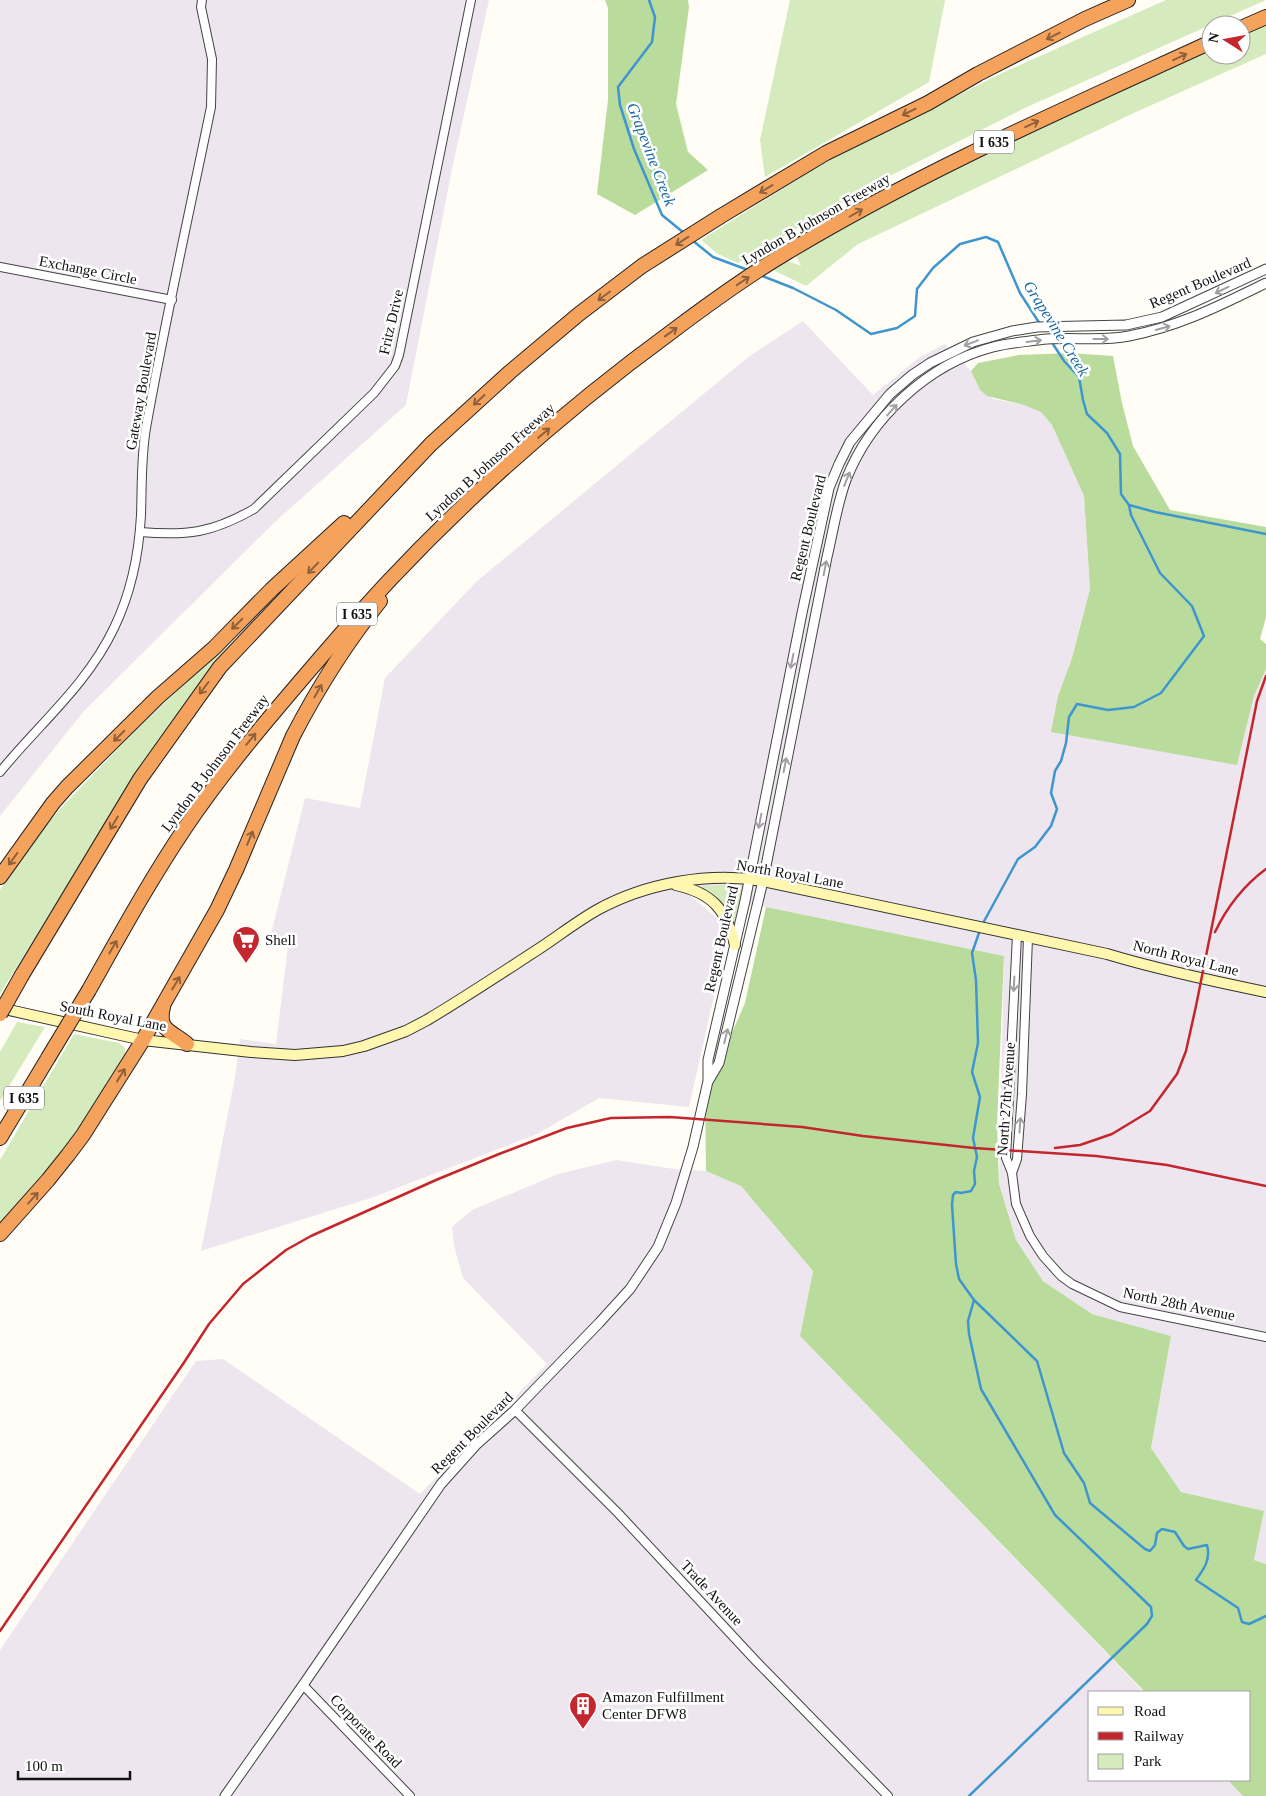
<svg xmlns="http://www.w3.org/2000/svg" width="1266" height="1796" font-family="Georgia,serif">
	<style>
		.industrial { fill: #eee6ef }
		.green { fill: #d5ebbd }
		.forest { fill: #b9dc9c }
		.lines { fill: none; stroke-linecap: round; stroke-linejoin: round }
		.stream { stroke: #3f96cf; stroke-width: 2.5 }
		.minor-casing { stroke: #444; stroke-width: 10 }
		.tertiary-casing { stroke: #444; stroke-width: 11 }
		.secondary-casing { stroke: #333; stroke-width: 12 }
		.motorway-casing { stroke: #222; stroke-width: 16 }
		.minor { stroke: #fff; stroke-width: 8 }
		.tertiary { stroke: #fff; stroke-width: 9 }
		.secondary { stroke: #fff6b0; stroke-width: 10 }
		.motorway { stroke: #f5a25d; stroke-width: 14 }
		.rail { stroke: #c4262e; stroke-width: 2.5 }
		.motorway-bridge-casing { stroke: #222; stroke-width: 16; stroke-linecap: butt }
		.motorway-bridge { stroke: #f5a25d; stroke-width: 14 }
		.oneway { stroke: #8e613b }
		.oneway2 { stroke: #a0a0a0 }
		.labels { text-anchor: middle; stroke-width: 5; stroke-linejoin: round; paint-order: stroke }
		.shield { fill: #fff; stroke: #585858; stroke-width: 1 }
		.shield-label { font-size: 14px; font-weight: bold; fill: #111 }
		.street-label { font-size: 15px; fill: #111; stroke: #fff }
		.poi-label { font-size: 15px; fill: #111; stroke: #fff; text-anchor: start }
		.water-label { font-size: 16px; font-style: italic; fill: #1768a6; stroke: #fff }
	</style>
	<rect width="100%" height="100%" fill="#fffdf5"/>
	<g class="industrial">
		<path d="M0,0H489L451,174L406,405L276,521L84,711L0,816Z"/>
		<path d="M803,321L873,395L920,357L945,344L971,371L980,390L994,399L1024,405L1041,412L1052,425L1084,496L1090,589L1072,658L1058,696L1237,765L1254,696L1266,669V1564L1254,1560L1264,1511L1181,1492L1151,1448L1171,1336L1092,1314L1043,1281L1016,1240L999,1184L1004,956L766,907L692,897L718,919L723,956L689,1107L599,1098L537,1134L371,1198L201,1251L235,1077L240,1039L276,1044L288,946L270,938L305,798L360,808L385,678L477,581L747,358Z"/>
		<path d="M616,1160L674,1169L706,1171L741,1186L813,1271L800,1336L1144,1692H1090V1780H1229L1244,1796H0V1650L196,1361L223,1359L420,1494L547,1364L463,1278L454,1246L452,1227L472,1210L558,1174Z"/>
	</g>
	<g class="green">
		<path d="M790,0H945L929,82L765,177L760,140Z"/>
		<path d="M1166,0H1266L1027,107L872,185L738,263L718,254L701,240L825,162L1002,73Z"/>
		<path d="M1266,24V54L1136,112L858,244L806,286L771,269L785,260L801,266L795,254L941,172L1211,49V55H1241V35Z"/>
		<path d="M234,637L145,759L0,994V890L28,847L62,807L135,731Z"/>
		<path d="M721,885L743,886L734,924L694,887Z"/>
		<path d="M17,1022L45,1027L0,1101V1052Z"/>
		<path d="M74,1034L119,1043L125,1048V1056L84,1126L0,1229V1160Z"/>
	</g>
	<g class="forest">
		<path d="M605,0H688L689,7L676,104L688,152L708,170L635,215L597,194L608,100V8Z"/>
		<path d="M1070,353L1113,356L1122,403L1133,446L1170,510L1266,527V617L1260,639L1266,644V669L1254,696L1237,765L1051,732L1058,696L1072,658L1090,589L1084,496L1052,425L1041,412L1024,405L987,396L980,390L971,371L978,363L1019,355Z"/>
		<path d="M766,907L1004,956L997,1125L999,1184L1016,1240L1043,1281L1092,1314L1171,1336L1151,1448L1181,1492L1264,1511L1254,1560L1266,1564V1796H1243L1228,1780H1250V1692H1145L800,1336L813,1271L741,1186L706,1171L705,1094L745,1003Z"/>
	</g>
	<g class="lines">
		<g class="stream">
			<path d="M649,0L655,17L652,42L618,87L620,105L634,149L662,215L684,233"/>
			<path d="M692,240L713,257L748,270"/>
			<path d="M760,275L793,288L836,310L871,334L897,328L915,316L917,289L933,268L960,244L986,237L998,242L1020,293L1040,324"/>
			<path d="M1129,505L1155,512L1266,534"/>
			<path d="M982,925L1018,859L1035,847L1051,826L1057,809L1051,793L1055,771L1061,761L1066,743L1069,717L1077,704L1108,710L1134,707L1161,693L1204,636L1192,606L1160,573L1131,515L1129,505L1121,494L1120,454L1107,433L1087,414L1083,400L1079,377L1064,361L1051,341"/>
			<path d="M980,930L972,953L976,980L978,1043L972,1072L980,1097L973,1138L977,1157L974,1171L975,1184L971,1191L961,1193L956,1192L953,1195L952,1205L956,1264L959,1279L974,1300L1037,1361L1064,1453L1084,1483L1090,1503L1145,1549L1150,1551L1155,1545L1157,1533L1162,1529L1175,1532L1184,1546L1188,1549L1207,1545C1211,1559 1204,1569 1196,1580L1238,1608L1242,1622L1249,1624L1266,1616"/>
			<path d="M969,1796L1147,1624L1152,1616L1151,1607L1055,1515L981,1389L969,1334L968,1321L974,1300"/>
		</g>
		<defs>
			<g id="minor">
				<path d="M0,267L172,300"/>
				<path d="M140,532C187,536 212,533 254,509L374,393L395,366L399,355L471,0"/>
				<path d="M0,772C39,724 87,685 114,628C131,593 139,553 141,515C142,486 141,457 146,428C165,321 189,214 211,107L212,59L201,7L202,0"/>
				<path d="M1017,935L1006,1158L1012,1173L1016,1204L1030,1236L1043,1256L1061,1276L1072,1284L1120,1307L1266,1337"/>
				<path d="M1012,1173L1017,1159L1022,1094L1028,938"/>
				<path d="M515,1410L618,1513L756,1661L888,1796"/>
				<path d="M303,1685L410,1796"/>
			</g>
			<g id="tertiary">
				<path d="M709,1080L719,1063L763,881L827,557C833,532 837,504 846,480C870,418 928,364 993,347C1007,343 1023,342 1038,340C1068,336 1099,342 1129,336C1180,326 1219,306 1266,283"/>
				<path d="M225,1796L303,1685L441,1484L476,1445L515,1410L599,1323L630,1289L658,1247L676,1203L693,1147L708,1081V1060L745,901L802,613L829,488L839,464L850,442L890,394L912,375L930,363L973,342L1012,331L1037,327L1126,325L1162,317L1266,269"/>
			</g>
			<g id="secondary">
				<path d="M676,885C712,893 726,909 735,945"/>
				<path d="M0,1008L143,1040L251,1052L295,1055L343,1051L364,1046L406,1031L427,1020C464,998 500,974 537,950C557,937 576,922 597,910C646,883 708,872 763,881L1107,954C1160,970 1212,981 1266,992"/>
			</g>
			<g id="motorway">
				<path d="M1241,28L1266,17"/>
				<path d="M0,877L53,803L67,787L158,697L214,648L271,590L344,523"/>
				<path d="M22,975L140,779L220,667L431,444L510,372L579,314L642,266L721,216L826,153L928,103L978,74L1085,19L1128,0"/>
				<path d="M89,990C120,935 150,880 185,828C226,767 274,712 321,657C425,534 544,425 674,330C710,303 747,276 786,253C922,171 1067,108 1211,42"/>
				<path d="M163,1007C157,1031 172,1031 187,1044"/>
				<path d="M0,1138L48,1058"/>
				<path d="M0,1234L48,1180L68,1155L83,1135L143,1040L217,910L236,870L293,736C318,688 346,643 380,601"/>
			</g>
		</defs>
		<use href="#minor" class="minor-casing"/>
		<use href="#tertiary" class="tertiary-casing"/>
		<use href="#secondary" class="secondary-casing"/>
		<use href="#motorway" class="motorway-casing"/>
		<use href="#minor" class="minor"/>
		<use href="#tertiary" class="tertiary"/>
		<use href="#secondary" class="secondary"/>
		<use href="#motorway" class="motorway"/>
		<g class="rail">
			<path d="M1215,932C1227,907 1243,886 1266,869"/>
			<path d="M1055,1148L1080,1145L1112,1134L1150,1111L1177,1074L1186,1051L1196,1006L1257,701L1266,676"/>
			<path d="M0,1631L183,1364L209,1324L243,1284L286,1250L311,1236L436,1180L499,1154L567,1128L611,1118L670,1117L802,1127L863,1136L974,1148L1096,1156L1167,1165L1266,1186"/>
		</g>
		<defs>
			<g id="motorway-bridge">
				<path d="M0,1014L22,975"/>
				<path d="M48,1058L89,990"/>
			</g>
		</defs>
		<use href="#motorway-bridge" class="motorway-bridge-casing"/>
		<use href="#motorway-bridge" class="motorway-bridge"/>
	</g>
	<defs><path id="oneway-shaft" d="M-6 0H5M1.5-3L5.5 0L1.5 3" fill="none" stroke-width="1.6" stroke-linecap="round" stroke-linejoin="round" transform="scale(1.25)"/></defs>
	<g class="oneway">
		<use href="#oneway-shaft" transform="translate(1053 36) rotate(153)"/>
		<use href="#oneway-shaft" transform="translate(1180 57) rotate(-25)"/>
		<use href="#oneway-shaft" transform="translate(909 112) rotate(154)"/>
		<use href="#oneway-shaft" transform="translate(1032 124) rotate(-25)"/>
		<use href="#oneway-shaft" transform="translate(766 189) rotate(149)"/>
		<use href="#oneway-shaft" transform="translate(856 213) rotate(-30)"/>
		<use href="#oneway-shaft" transform="translate(682 241) rotate(147)"/>
		<use href="#oneway-shaft" transform="translate(743 281) rotate(-34)"/>
		<use href="#oneway-shaft" transform="translate(604 296) rotate(143)"/>
		<use href="#oneway-shaft" transform="translate(671 332) rotate(-36)"/>
		<use href="#oneway-shaft" transform="translate(479 400) rotate(138)"/>
		<use href="#oneway-shaft" transform="translate(544 433) rotate(-40)"/>
		<use href="#oneway-shaft" transform="translate(313 568) rotate(134)"/>
		<use href="#oneway-shaft" transform="translate(237 624) rotate(135)"/>
		<use href="#oneway-shaft" transform="translate(204 688) rotate(127)"/>
		<use href="#oneway-shaft" transform="translate(318 691) rotate(-60)"/>
		<use href="#oneway-shaft" transform="translate(119 736) rotate(135)"/>
		<use href="#oneway-shaft" transform="translate(251 739) rotate(-51)"/>
		<use href="#oneway-shaft" transform="translate(114 823) rotate(121)"/>
		<use href="#oneway-shaft" transform="translate(250 838) rotate(-67)"/>
		<use href="#oneway-shaft" transform="translate(13 859) rotate(126)"/>
		<use href="#oneway-shaft" transform="translate(113 947) rotate(-60)"/>
		<use href="#oneway-shaft" transform="translate(176 983) rotate(-59)"/>
		<use href="#oneway-shaft" transform="translate(121 1075) rotate(-58)"/>
		<use href="#oneway-shaft" transform="translate(33 1198) rotate(-48)"/>
	</g>
	<g class="oneway2">
		<use href="#oneway-shaft" transform="translate(1222 290) rotate(154)"/>
		<use href="#oneway-shaft" transform="translate(1163 328) rotate(-16)"/>
		<use href="#oneway-shaft" transform="translate(1101 339)"/>
		<use href="#oneway-shaft" transform="translate(1034 341) rotate(-7)"/>
		<use href="#oneway-shaft" transform="translate(971 343) rotate(159)"/>
		<use href="#oneway-shaft" transform="translate(892 410) rotate(-48)"/>
		<use href="#oneway-shaft" transform="translate(847 479) rotate(-68)"/>
		<use href="#oneway-shaft" transform="translate(825 568) rotate(-79)"/>
		<use href="#oneway-shaft" transform="translate(792 661) rotate(101)"/>
		<use href="#oneway-shaft" transform="translate(785 765) rotate(-79)"/>
		<use href="#oneway-shaft" transform="translate(760 821) rotate(101)"/>
		<use href="#oneway-shaft" transform="translate(1014 984) rotate(93)"/>
		<use href="#oneway-shaft" transform="translate(726 1036) rotate(-76)"/>
		<use href="#oneway-shaft" transform="translate(1020 1125) rotate(-86)"/>
	</g>
	<defs>
		<symbol id="supermarket-pin" viewBox="-11 -11 22 30"><path d="M0 17L-7.5 6A9.5 9.5 0 1 1 7.5 6Z" fill="#c4262e" stroke="#fff"/><path d="M-6-5.5h2.5l.6 2H6L4.5 2H-2.5L-4.4-4H-6ZM-1.5 3.2a1.3 1.3 0 1 0 .1 0ZM3 3.2a1.3 1.3 0 1 0 .1 0Z" fill="#fff"/></symbol>
		<symbol id="building-pin" viewBox="-11 -11 22 30"><path d="M0 17L-7.5 6A9.5 9.5 0 1 1 7.5 6Z" fill="#c4262e" stroke="#fff"/><path d="M-4-6H4V6H1V3H-1V6H-4ZM-2.5-4.3h1.7v1.8h-1.7ZM.8-4.3h1.7v1.8H.8ZM-2.5-1h1.7V.8h-1.7ZM.8-1h1.7V.8H.8Z" fill="#fff"/></symbol>
	</defs>
	<g fill-rule="evenodd">
		<use href="#supermarket-pin" x="230" y="924" width="32" height="43"/>
		<use href="#building-pin" x="567" y="1690" width="32" height="43"/>
	</g>
	<g class="labels">
		<g class="shield">
			<rect x="974" y="130.5" width="40" height="23" rx="4"/>
			<rect x="337" y="602.5" width="40" height="23" rx="4"/>
			<rect x="4" y="1086.5" width="40" height="23" rx="4"/>
		</g>
		<g class="shield-label">
			<text x="994" y="147">I 635</text>
			<text x="357" y="619">I 635</text>
			<text x="24" y="1103">I 635</text>
		</g>
		<g class="street-label">
			<text transform="translate(816 219) rotate(-30)" y="5">Lyndon B Johnson Freeway</text>
			<text transform="translate(88 270) rotate(11)" y="5">Exchange Circle</text>
			<text transform="translate(1200 283) rotate(-23)" y="5">Regent Boulevard</text>
			<text transform="translate(391 322) rotate(-77)" y="5">Fritz Drive</text>
			<text transform="translate(141 391) rotate(-80)" y="5">Gateway Boulevard</text>
			<text transform="translate(490 462) rotate(-42)" y="5">Lyndon B Johnson Freeway</text>
			<text transform="translate(808 528) rotate(-76)" y="5">Regent Boulevard</text>
			<text transform="translate(215 763) rotate(-53)" y="5">Lyndon B Johnson Freeway</text>
			<text transform="translate(790 874) rotate(10)" y="5">North Royal Lane</text>
			<text transform="translate(721 939) rotate(-77)" y="5">Regent Boulevard</text>
			<text transform="translate(1186 958) rotate(14)" y="5">North Royal Lane</text>
			<text transform="translate(113 1016) rotate(11)" y="5">South Royal Lane</text>
			<text transform="translate(1006 1099) rotate(-86)" y="5">North 27th Avenue</text>
			<text transform="translate(1179 1304) rotate(12)" y="5">North 28th Avenue</text>
			<text transform="translate(472 1433) rotate(-45)" y="5">Regent Boulevard</text>
			<text transform="translate(712 1593) rotate(47)" y="5">Trade Avenue</text>
			<text transform="translate(366 1731) rotate(46)" y="5">Corporate Road</text>
		</g>
		<g class="poi-label">
			<text x="265" y="945">Shell</text>
			<text x="602" y="1702">Amazon Fulfillment<tspan x="602" dy="17">Center DFW8</tspan></text>
		</g>
		<g class="water-label">
			<text transform="translate(652 154) rotate(69)" y="6">Grapevine Creek</text>
			<text transform="translate(1057 328) rotate(58)" y="6">Grapevine Creek</text>
		</g>
	</g>
	<rect x="1088" y="1691" width="162" height="90" fill="#ffffff" stroke="#a0a0a0"/>
	<rect x="1098" y="1707" width="25" height="8" fill="#fff6b0" stroke="#a0a0a0"/>
	<text x="1134" y="1716" font-size="15" fill="#111111">Road</text>
	<rect x="1098" y="1732" width="25" height="8" fill="#c4262e" stroke="#a0a0a0"/>
	<text x="1134" y="1741" font-size="15" fill="#111111">Railway</text>
	<rect x="1098" y="1754" width="25" height="15" fill="#d5ebbd" stroke="#a0a0a0"/>
	<text x="1134" y="1766" font-size="15" fill="#111111">Park</text>
	<g transform="translate(1226 40) rotate(281)"><circle r="24" fill="#ffffff" stroke="#a0a0a0"/>
	<path d="M0-4L9 19L0 12L-9 19Z" fill="#c4262e"/>
	<text y="-8" font-size="14" font-weight="bold" text-anchor="middle" fill="#111111">N</text>
	</g>
	<path d="M18 1771v8h112v-8" fill="none" stroke="#111111" stroke-width="2.5"/>
	<text x="25" y="1771" font-size="15" fill="#111111" stroke="#ffffff" stroke-width="4" paint-order="stroke">100 m</text>
</svg>
